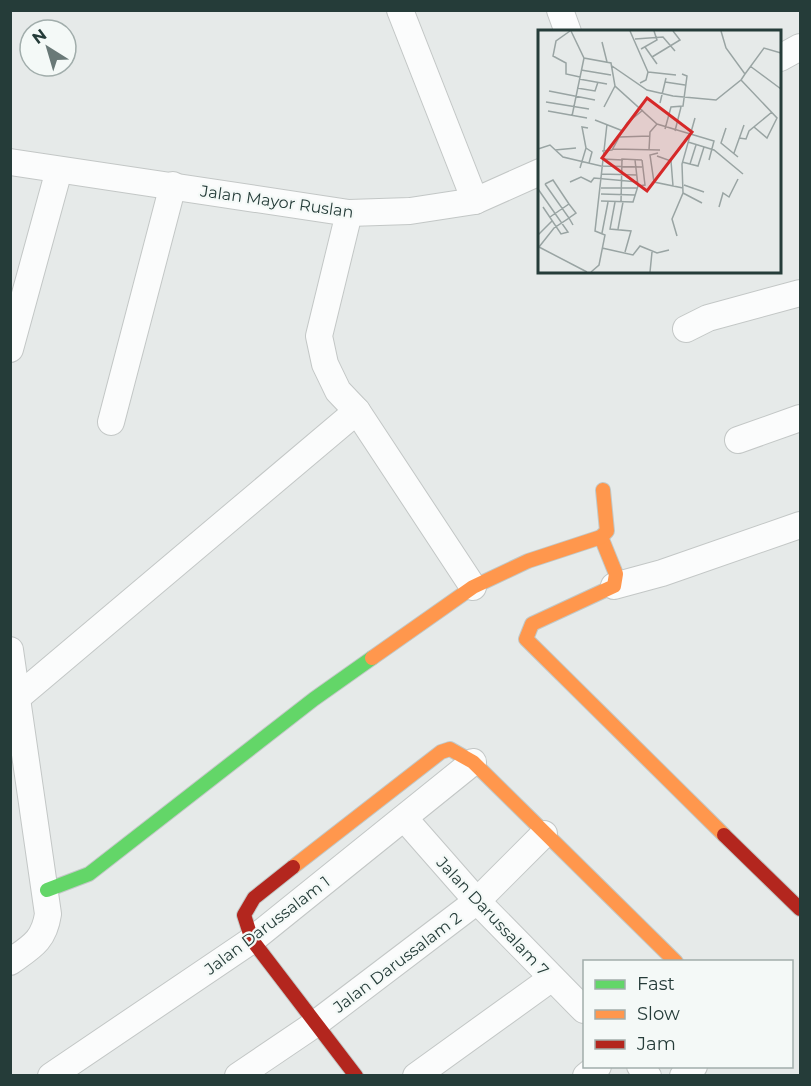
<svg xmlns="http://www.w3.org/2000/svg" width="811" height="1086" font-family="Montserrat,sans-serif">
	<style>
		.lines { fill: none; stroke-linecap: round; stroke-linejoin: round }
		.street-casing { stroke: #c3c7c6; stroke-width: 28 }
		.fast-casing { stroke: #c2c8c6; stroke-width: 16 }
		.slow-casing { stroke: #c2c8c6; stroke-width: 16 }
		.jam-casing { stroke: #c2c8c6; stroke-width: 16 }
		.street { stroke: #fbfcfc; stroke-width: 26 }
		.fast { stroke: #63d668; stroke-width: 14 }
		.slow { stroke: #ff974d; stroke-width: 14 }
		.jam { stroke: #b3261e; stroke-width: 14 }
		.labels { text-anchor: middle; stroke-width: 4.5; stroke-linejoin: round; paint-order: stroke }
		.street-label { font-size: 16px; fill: #253c39; stroke: #f4f9f7 }
		.inset-road { fill: none; stroke: #99a4a3; stroke-width: 1.5 }
		.view { fill: #d62828; fill-opacity: 0.15; stroke: #d62828; stroke-width: 3 }
		.inset-edge { fill: none; stroke: #253c39; stroke-width: 3 }
	</style>
	<rect width="100%" height="100%" fill="#e6eae9"/>
	<g class="lines">
		<defs>
			<g id="street">
				<path d="M400,10L475,201"/>
				<path d="M560,10L568,32"/>
				<path d="M780,58L800,47"/>
				<path d="M10,162L349,213L410,211L475,201L540,172"/>
				<path d="M349,213L319,336L325,364L338,391L357,411L473,587"/>
				<path d="M686,329L708,318L800,293"/>
				<path d="M10,349L59,170"/>
				<path d="M111,422L173,185"/>
				<path d="M738,440L800,418"/>
				<path d="M614,586L662,573L800,525"/>
				<path d="M10,650L48,914C44,941 31,947 10,962"/>
				<path d="M18,697L357,411"/>
				<path d="M405,819L477,901L584,1010"/>
				<path d="M640,1066L648,1076"/>
				<path d="M51,1076L252,940L473,762"/>
				<path d="M238,1076L315,1024L477,901L544,834"/>
				<path d="M416,1076L552,978"/>
				<path d="M586,1076L598,1066"/>
				<path d="M683,1076L694,1066"/>
			</g>
			<path id="fast" d="M47,890L89,874L314,699L372,658"/>
			<g id="slow">
				<path d="M601,537L616,574L614,586L532,624L526,639L724,835"/>
				<path d="M372,658L473,587L528,561L601,537L607,531L603,490"/>
				<path d="M293,867L441,752L450,749L473,762L676,962"/>
			</g>
			<g id="jam">
				<path d="M724,835L800,909"/>
				<path d="M293,867L254,898L244,915L252,940L356,1076"/>
			</g>
		</defs>
		<use href="#street" class="street-casing"/>
		<use href="#fast" class="fast-casing"/>
		<use href="#slow" class="slow-casing"/>
		<use href="#jam" class="jam-casing"/>
		<use href="#street" class="street"/>
		<use href="#fast" class="fast"/>
		<use href="#slow" class="slow"/>
		<use href="#jam" class="jam"/>
	</g>
	<g class="labels">
		<g class="street-label">
			<text transform="translate(277 201) rotate(8)" y="6">Jalan Mayor Ruslan</text>
			<text transform="translate(493 916) rotate(47)" y="6">Jalan Darussalam 7</text>
			<text transform="translate(267 925) rotate(-37)" y="6">Jalan Darussalam 1</text>
			<text transform="translate(397 962) rotate(-37)" y="6">Jalan Darussalam 2</text>
		</g>
	</g>
	<g transform="translate(538 30)">
		<rect width="243" height="243" fill="#e6eae9"/>
		<path class="inset-road" d="M32,1L18,11L15,26L28,33V44L42,47M33,1L46,28L73,33L77,56L119,94L176,111L171,130M92,1L110,42L108,50L102,53M183,1L188,18L207,44L203,50M97,9L125,7L137,21M64,12L69,32M107,17L119,34M103,19L119,10L116,1M114,27L142,10L135,1M74,36L109,60L135,66L178,70L203,50L239,88L229,108L216,97M212,36L243,59M43,40L73,45M110,42L138,45M207,44L226,18L243,23M41,49L69,54M127,52L147,55M39,58L57,61L60,52M11,61L57,70M8,72L51,79M122,73L128,48M66,77L77,56M10,81L49,88M34,86L46,28M57,90L85,101M188,98L183,113L200,127M127,99L133,77L145,76L149,46L144,44M137,101L143,77M81,107L112,106M201,108L208,109L211,101L234,82M150,112L176,120L205,144M48,118L54,122L51,133M0,119L12,115L25,127L63,136L104,137M75,119L122,120M17,120L38,118M111,120L112,102L119,94M64,121L74,120L89,93L105,80M120,123L112,125L116,152L145,158M196,123L206,95M119,126L133,131L135,156M64,129L85,130M144,132L160,136L166,117M152,134L158,115M42,138L48,118L44,97L50,98M63,144L99,145M32,152L43,147L53,152L56,148L100,152M7,154L15,150L31,174M146,155L166,162M100,156L107,155L104,130M63,158H99M0,159L30,202L23,204L5,177M145,163L164,173M63,164L97,165M63,171L95,172L100,156L97,130M77,172L72,199L93,201L87,222M83,172L84,129L104,130M181,177L185,163L191,167L200,149M12,187L31,174L38,183L31,188L35,195M80,199L85,172M64,203L70,172M0,205L14,191M139,206L134,189L145,163L144,134L157,88M1,217L16,198L31,188L7,154M1,217L49,242M64,218L95,225L102,216L119,223L131,220M53,242L61,235L67,205L57,201L69,94M112,242L114,222"/>
		<path class="view" d="M109,68L154,102L109,161L64,128Z"/>
		<rect width="243" height="243" class="inset-edge"/>
	</g>
	<rect width="811" height="1086" fill="none" stroke="#253c39" stroke-width="24"/>
	<rect x="583" y="960" width="210" height="108" fill="#f4f9f7" stroke="#a1adab" stroke-width="1.5"/>
	<rect x="595" y="980" width="30" height="9" fill="#63d668" stroke="#a1adab" stroke-width="1.5"/>
	<text x="637" y="990" font-size="18" fill="#253c39">Fast</text>
	<rect x="595" y="1010" width="30" height="9" fill="#ff974d" stroke="#a1adab" stroke-width="1.5"/>
	<text x="637" y="1020" font-size="18" fill="#253c39">Slow</text>
	<rect x="595" y="1040" width="30" height="9" fill="#b3261e" stroke="#a1adab" stroke-width="1.5"/>
	<text x="637" y="1050" font-size="18" fill="#253c39">Jam</text>
	<g transform="translate(48 48) rotate(323)"><circle r="28" fill="#f4f9f7" stroke="#a1adab" stroke-width="1.5"/>
	<path d="M0-4.5L10 22L0 15L-10 22Z" fill="#697977"/>
	<text y="-9" font-size="16" font-weight="bold" text-anchor="middle" fill="#253c39">N</text>
	</g>
</svg>
